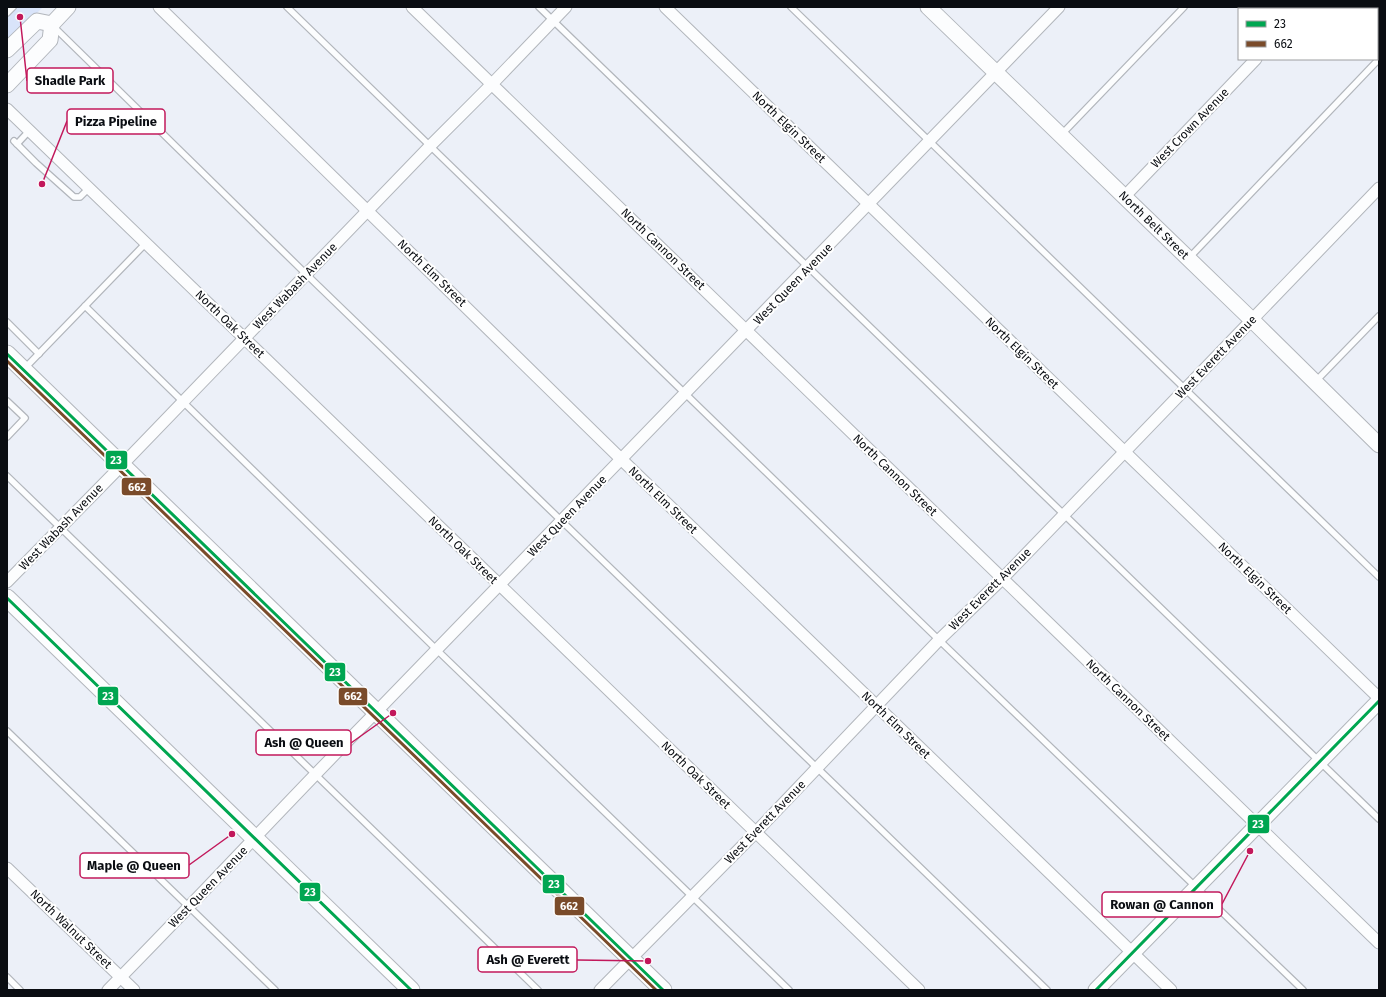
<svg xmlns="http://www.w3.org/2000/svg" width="1386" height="997" font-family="'Fira Sans',sans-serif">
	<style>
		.green { fill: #d9e4fa }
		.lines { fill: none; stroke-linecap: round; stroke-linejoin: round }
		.lane-casing { stroke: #b2b6bc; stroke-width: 8 }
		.street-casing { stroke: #b2b6bc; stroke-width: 13 }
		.secondary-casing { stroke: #b2b6bc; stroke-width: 17 }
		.primary-casing { stroke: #b2b6bc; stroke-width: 19 }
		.lane { stroke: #fcfdfe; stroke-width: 5.5 }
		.street { stroke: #fcfdfe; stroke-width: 11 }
		.secondary { stroke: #fcfdfe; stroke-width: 15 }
		.primary { stroke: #fcfdfe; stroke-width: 17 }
		.bus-1-casing { stroke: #fff; stroke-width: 6 }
		.bus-2-casing { stroke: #fff; stroke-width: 6 }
		.bus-1 { stroke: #00a651; stroke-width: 3 }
		.bus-2 { stroke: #7a4b2a; stroke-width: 3 }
		.labels { text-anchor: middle; stroke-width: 4; stroke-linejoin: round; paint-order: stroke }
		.street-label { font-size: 12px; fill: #0a0d12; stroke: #fff }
		.leader { fill: none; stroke: #c2185b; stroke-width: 1.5 }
		.callout-dot { fill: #c2185b; stroke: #fff; stroke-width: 1.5 }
		.callout { fill: #fff; stroke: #c2185b; stroke-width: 1.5 }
		.callout-label { font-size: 13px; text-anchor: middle; font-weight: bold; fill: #0a0d12 }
		.line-badge { stroke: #fff; stroke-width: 1.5 }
		.badge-label { font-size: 11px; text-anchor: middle; font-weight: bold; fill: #fff }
	</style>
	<rect width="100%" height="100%" fill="#ecf0f8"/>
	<path class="green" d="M7,7H43L7,43Z"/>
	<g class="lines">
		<defs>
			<g id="lane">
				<path d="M287,7L939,640L1303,990"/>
				<path d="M539,7L1379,819"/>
				<path d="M791,7L1379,577"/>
				<path d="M7,13L13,7"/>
				<path d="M53,26L306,274L1047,990"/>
				<path d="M1061,135L1184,7"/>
				<path d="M14,141L36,163L74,197H80L89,188"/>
				<path d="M17,144L29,131"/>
				<path d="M1189,258L1379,59"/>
				<path d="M85,306L437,650L789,990"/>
				<path d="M7,322L39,354"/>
				<path d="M25,368L146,243"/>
				<path d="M1315,382L1379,316"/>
				<path d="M7,401L25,418L7,437"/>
				<path d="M7,476L538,990"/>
				<path d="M7,731L275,990"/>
				<path d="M7,977L20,990"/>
			</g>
			<g id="street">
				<path d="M159,7L621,459L1171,990"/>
				<path d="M412,7L1379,943"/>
				<path d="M665,7L1379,698"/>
				<path d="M1303,9L1305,7"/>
				<path d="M7,109L919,990"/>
				<path d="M1124,197L1256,59"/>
				<path d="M7,582L122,465L430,146L492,84L566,7"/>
				<path d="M7,868L134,990"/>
				<path d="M108,990C200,897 288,801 380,708C607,475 834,242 1059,7"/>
				<path d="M600,990L755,833L939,640L1002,579L1379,188"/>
			</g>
			<g id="secondary">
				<path id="s1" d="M928,7L1252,320L1379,445"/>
				<path d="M7,50L37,21L52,24"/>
				<path d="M7,85L50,40L52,24L68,7"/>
				<path d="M1096,990L1379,701"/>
			</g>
			<g id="primary">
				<path d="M7,354L663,990"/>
				<path d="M7,598L411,990"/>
			</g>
		</defs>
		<use href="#lane" class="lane-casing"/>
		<use href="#street" class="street-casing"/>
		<use href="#secondary" class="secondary-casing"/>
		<use href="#primary" class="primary-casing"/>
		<use href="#lane" class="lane"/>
		<use href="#street" class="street"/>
		<use href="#secondary" class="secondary"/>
		<use href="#primary" class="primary"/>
		<defs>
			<g id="bus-1">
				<path d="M7,354L663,990"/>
				<path d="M7,598L411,990"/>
				<path d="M1096,990L1379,701"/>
			</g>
			<path id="bus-2" d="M7,361L656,990"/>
		</defs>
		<use href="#bus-1" class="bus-1-casing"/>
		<use href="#bus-2" class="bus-2-casing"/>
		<use href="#bus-1" class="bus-1"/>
		<use href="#bus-2" class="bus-2"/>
	</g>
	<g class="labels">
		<g class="street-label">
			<text transform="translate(789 127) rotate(44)" y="4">North Elgin Street</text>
			<text transform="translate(1190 128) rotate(-46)" y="4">West Crown Avenue</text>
			<text dy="4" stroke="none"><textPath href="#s1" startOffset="314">North Belt Street</textPath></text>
			<text transform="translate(663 249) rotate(44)" y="4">North Cannon Street</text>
			<text transform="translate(432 273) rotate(44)" y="4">North Elm Street</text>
			<text transform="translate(793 284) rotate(-46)" y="4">West Queen Avenue</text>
			<text transform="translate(295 286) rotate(-46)" y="4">West Wabash Avenue</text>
			<text transform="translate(230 324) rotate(44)" y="4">North Oak Street</text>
			<text transform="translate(1022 353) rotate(44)" y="4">North Elgin Street</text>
			<text transform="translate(1216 357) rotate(-46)" y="4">West Everett Avenue</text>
			<text transform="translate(895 475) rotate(44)" y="4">North Cannon Street</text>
			<text transform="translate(663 500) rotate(44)" y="4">North Elm Street</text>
			<text transform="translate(567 516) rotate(-46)" y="4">West Queen Avenue</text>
			<text transform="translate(61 527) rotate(-46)" y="4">West Wabash Avenue</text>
			<text transform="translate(463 550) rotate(44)" y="4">North Oak Street</text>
			<text transform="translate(1255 578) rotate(44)" y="4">North Elgin Street</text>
			<text transform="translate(990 589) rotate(-45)" y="4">West Everett Avenue</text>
			<text transform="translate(1128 700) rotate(44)" y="4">North Cannon Street</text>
			<text transform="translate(896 725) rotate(44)" y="4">North Elm Street</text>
			<text transform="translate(696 775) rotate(44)" y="4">North Oak Street</text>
			<text transform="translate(765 822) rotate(-46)" y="4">West Everett Avenue</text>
			<text transform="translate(208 887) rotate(-46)" y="4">West Queen Avenue</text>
			<text transform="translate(71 929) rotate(44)" y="4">North Walnut Street</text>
		</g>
	</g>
	<path class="leader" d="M20 17L27 81M42 184L67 121M393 713L351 743M232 834L189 865M1250 851L1222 904M648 961L577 960"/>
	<g class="callout-dot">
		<circle cx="20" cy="17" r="4"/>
		<circle cx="42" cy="184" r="4"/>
		<circle cx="393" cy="713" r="4"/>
		<circle cx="232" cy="834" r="4"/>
		<circle cx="1250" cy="851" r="4"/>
		<circle cx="648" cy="961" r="4"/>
	</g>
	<g class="callout">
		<rect x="27" y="68" width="86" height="25" rx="4"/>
		<rect x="67" y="109" width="98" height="25" rx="4"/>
		<rect x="256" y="730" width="95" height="25" rx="4"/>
		<rect x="80" y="853" width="109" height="25" rx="4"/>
		<rect x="1102" y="892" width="120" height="25" rx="4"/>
		<rect x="478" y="947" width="99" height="25" rx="4"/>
	</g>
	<g class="callout-label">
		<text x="70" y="85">Shadle Park</text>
		<text x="116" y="126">Pizza Pipeline</text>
		<text x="304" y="747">Ash @ Queen</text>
		<text x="134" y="870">Maple @ Queen</text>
		<text x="1162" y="909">Rowan @ Cannon</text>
		<text x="528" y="964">Ash @ Everett</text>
	</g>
	<g class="line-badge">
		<rect x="105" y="450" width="23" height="20" rx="4" fill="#00a651"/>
		<rect x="121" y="477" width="31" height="19" rx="4" fill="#7a4b2a"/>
		<rect x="324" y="662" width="22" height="20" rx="4" fill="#00a651"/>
		<rect x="97" y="686" width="22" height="20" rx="4" fill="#00a651"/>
		<rect x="338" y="687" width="30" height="19" rx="4" fill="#7a4b2a"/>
		<rect x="1247" y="814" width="23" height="20" rx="4" fill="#00a651"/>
		<rect x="542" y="874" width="23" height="20" rx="4" fill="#00a651"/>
		<rect x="299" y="882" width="22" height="20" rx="4" fill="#00a651"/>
		<rect x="554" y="896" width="31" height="20" rx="4" fill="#7a4b2a"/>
	</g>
	<g class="badge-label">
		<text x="116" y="464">23</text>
		<text x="137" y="491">662</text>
		<text x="335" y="676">23</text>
		<text x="108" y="700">23</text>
		<text x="353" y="700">662</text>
		<text x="1258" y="828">23</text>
		<text x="554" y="888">23</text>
		<text x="310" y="896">23</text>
		<text x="569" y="910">662</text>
	</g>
	<rect width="1386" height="997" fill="none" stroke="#0a0d12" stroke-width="16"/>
	<rect x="1238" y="8" width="140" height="52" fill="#ffffff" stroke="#9d9ea0"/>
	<rect x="1246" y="21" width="20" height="6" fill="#00a651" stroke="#9d9ea0"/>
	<text x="1274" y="28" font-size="12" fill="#0a0d12">23</text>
	<rect x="1246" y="41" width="20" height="6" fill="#7a4b2a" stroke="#9d9ea0"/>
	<text x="1274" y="48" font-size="12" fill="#0a0d12">662</text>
</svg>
